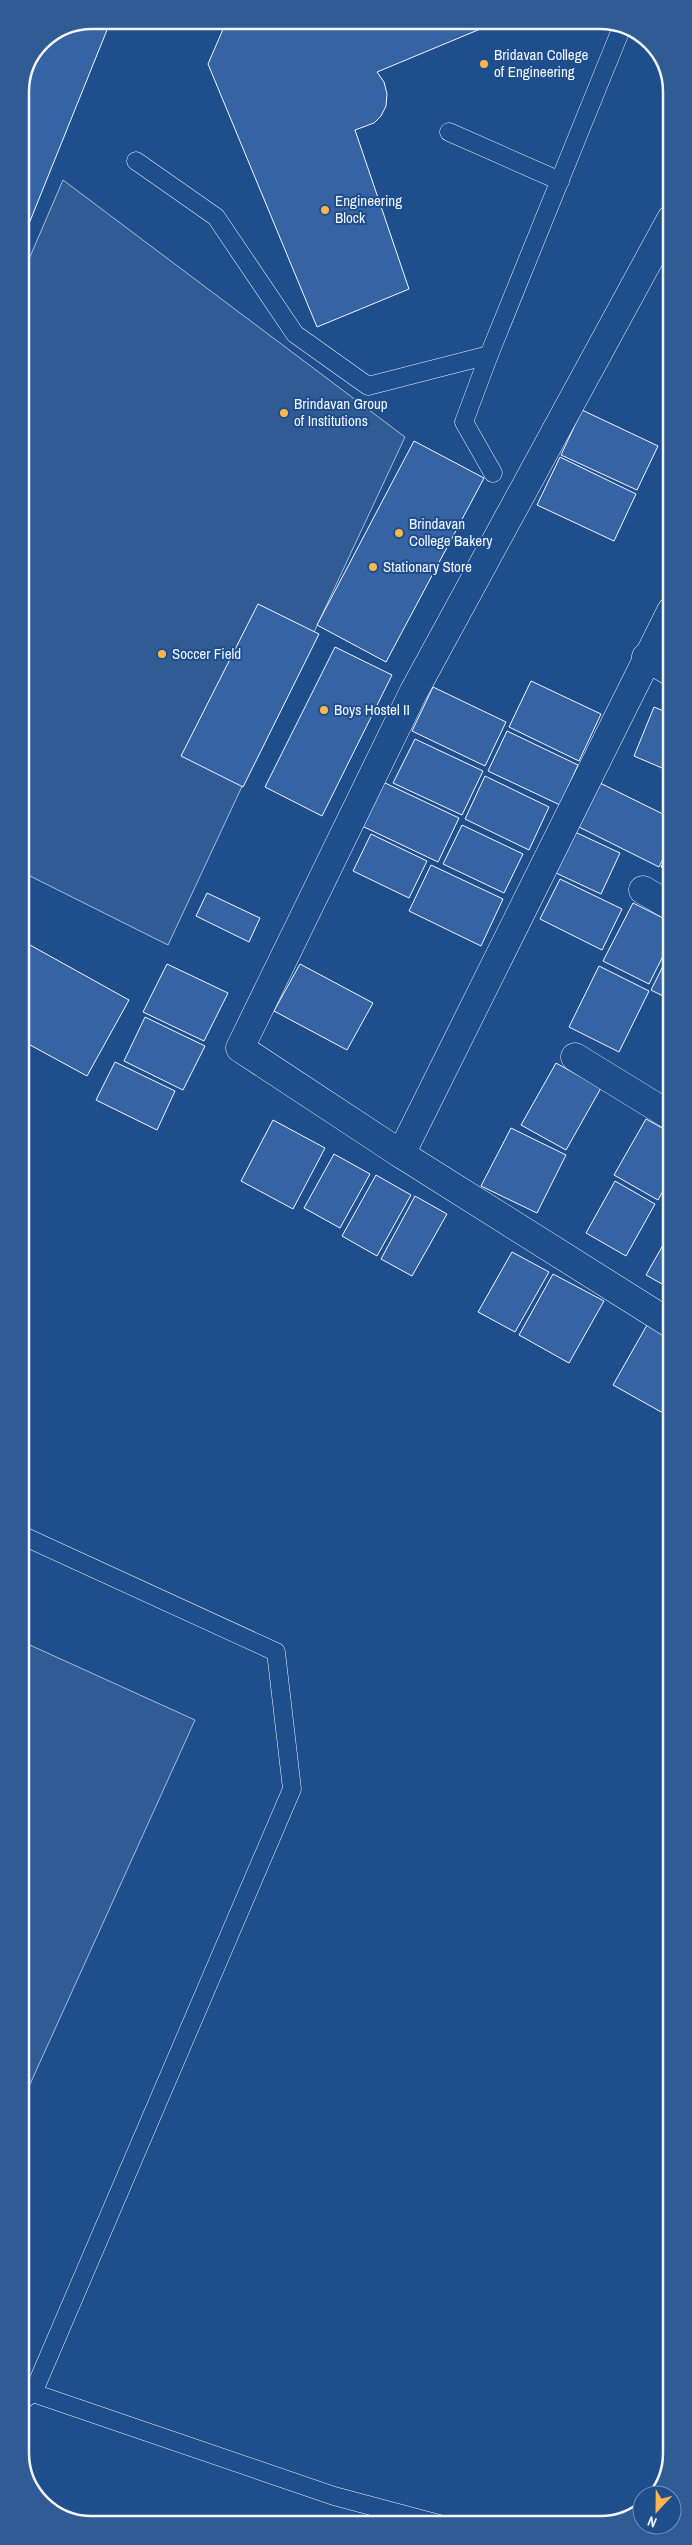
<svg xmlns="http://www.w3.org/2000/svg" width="692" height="2545" font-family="'Archivo Narrow',sans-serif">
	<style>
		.built { fill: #305b95; stroke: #a8bbd7 }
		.building { fill: #3563a3; stroke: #f2f6ff }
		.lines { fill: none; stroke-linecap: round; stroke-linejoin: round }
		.service-casing { stroke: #f2f6ff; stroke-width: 19 }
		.minor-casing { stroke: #f2f6ff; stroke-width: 29 }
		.service { stroke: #1f4e8c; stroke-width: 18 }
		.minor { stroke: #1f4e8c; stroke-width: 28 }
		.poi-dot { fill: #ffb74d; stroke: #1f4e8c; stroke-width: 2 }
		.labels { text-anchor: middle; stroke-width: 4; stroke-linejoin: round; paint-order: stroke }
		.poi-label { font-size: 15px; fill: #f2f6ff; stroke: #1f4e8c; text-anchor: start }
		.rim { fill: none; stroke: #f2f6ff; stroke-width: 2.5 }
	</style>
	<rect width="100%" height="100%" fill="#1f4e8c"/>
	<g class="built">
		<path d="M63,180L405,437L168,945L20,871V280Z"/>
		<path d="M21,1641L195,1720L21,2104Z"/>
	</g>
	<g class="building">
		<path d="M92,20H111L20,246V92L41,41Z"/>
		<path d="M227,20H502L377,72L384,82L387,94L386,106L381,116L374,123L355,130L409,289L317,327L208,64Z"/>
		<path d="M582,410L658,446L637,490L561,455Z"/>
		<path d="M414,441L484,478L386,662L317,625Z"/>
		<path d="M560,457L636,494L614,541L537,505Z"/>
		<path d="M258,604L319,634L243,787L181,756Z"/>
		<path d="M335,647L392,675L322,816L265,787Z"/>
		<path d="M531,681L601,714L579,761L509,727Z"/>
		<path d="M433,687L506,722L485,766L412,731Z"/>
		<path d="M654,707L671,714V766L669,771L634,756Z"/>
		<path d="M507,731L578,765L560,805L488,771Z"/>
		<path d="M415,739L483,771L462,815L393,783Z"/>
		<path d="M485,776L549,807L529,850L465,819Z"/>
		<path d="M383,782L459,818L438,862L362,826Z"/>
		<path d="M600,783L671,818V843L659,867L579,827Z"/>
		<path d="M462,825L523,854L504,893L443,864Z"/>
		<path d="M575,832L620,853L601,894L556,873Z"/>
		<path d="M371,834L427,861L409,898L353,871Z"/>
		<path d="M671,849V873L661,867Z"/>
		<path d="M431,865L503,899L481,946L409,911Z"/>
		<path d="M560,879L622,909L602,950L540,919Z"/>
		<path d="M207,893L260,918L249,942L196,916Z"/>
		<path d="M633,903L671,922V940L649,984L603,961Z"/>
		<path d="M21,940L129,1000L87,1076L21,1040Z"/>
		<path d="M671,950V1000L651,990Z"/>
		<path d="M167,964L228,993L204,1041L143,1012Z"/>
		<path d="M300,964L373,1003L347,1050L274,1011Z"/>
		<path d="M599,966L649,991L619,1052L569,1027Z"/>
		<path d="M145,1017L205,1046L183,1090L124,1061Z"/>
		<path d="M115,1062L175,1091L157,1130L96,1100Z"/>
		<path d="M556,1063L601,1088L566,1150L521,1125Z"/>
		<path d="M646,1119L671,1133V1177L658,1200L614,1175Z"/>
		<path d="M273,1120L325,1148L293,1209L241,1181Z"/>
		<path d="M511,1128L566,1155L537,1213L481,1186Z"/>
		<path d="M334,1154L370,1174L340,1228L304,1208Z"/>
		<path d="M376,1175L411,1195L377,1256L342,1236Z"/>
		<path d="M615,1181L655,1204L626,1256L586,1233Z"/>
		<path d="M671,1190V1207L664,1203Z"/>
		<path d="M415,1196L447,1214L412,1276L381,1259Z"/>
		<path d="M671,1231V1289L646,1275Z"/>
		<path d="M512,1252L549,1272L515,1332L478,1312Z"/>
		<path d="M553,1274L604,1301L569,1363L519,1335Z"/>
		<path d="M647,1325L671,1338V1398L663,1413L613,1385Z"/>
	</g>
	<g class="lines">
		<defs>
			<g id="service">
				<path d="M449,132L560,181"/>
				<path d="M136,161L216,217L295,334L368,386L489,355L622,27"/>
				<path d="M489,355L464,422L493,473"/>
				<path d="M21,1535L276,1652L292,1789L33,2393L21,2401"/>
				<path d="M672,2144V2153"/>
				<path d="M33,2393L334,2496L439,2524"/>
			</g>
			<g id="minor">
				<path d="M671,219L413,693L240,1048L401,1154L671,611"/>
				<path d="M646,657L671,672"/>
				<path d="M643,890L671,906"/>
				<path d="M575,1057L671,1116"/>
				<path d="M401,1154L671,1324"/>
			</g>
		</defs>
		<use href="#service" class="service-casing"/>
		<use href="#minor" class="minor-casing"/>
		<use href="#service" class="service"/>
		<use href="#minor" class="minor"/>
	</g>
	<g class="poi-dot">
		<circle cx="484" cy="64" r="5"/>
		<circle cx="325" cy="210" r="5"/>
		<circle cx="284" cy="413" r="5"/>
		<circle cx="399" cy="533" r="5"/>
		<circle cx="373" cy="567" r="5"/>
		<circle cx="162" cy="654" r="5"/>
		<circle cx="324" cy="710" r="5"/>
	</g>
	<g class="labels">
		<g class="poi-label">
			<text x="494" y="60">Bridavan College<tspan x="494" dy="17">of Engineering</tspan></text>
			<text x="335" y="206">Engineering<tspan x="335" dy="17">Block</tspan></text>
			<text x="294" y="409">Brindavan Group<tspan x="294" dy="17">of Institutions</tspan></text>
			<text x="409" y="529">Brindavan<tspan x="409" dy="17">College Bakery</tspan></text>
			<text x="383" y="572">Stationary Store</text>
			<text x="172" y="659">Soccer Field</text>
			<text x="334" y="715">Boys Hostel II</text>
		</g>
	</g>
	<path d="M0 0H692V2545H0ZM92 29H600A63 63 0 0 1 663 92V2453A63 63 0 0 1 600 2516H92A63 63 0 0 1 29 2453V92A63 63 0 0 1 92 29Z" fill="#305b95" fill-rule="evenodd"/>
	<path class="rim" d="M92 29H600A63 63 0 0 1 663 92V2453A63 63 0 0 1 600 2516H92A63 63 0 0 1 29 2453V92A63 63 0 0 1 92 29Z"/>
	<g transform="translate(657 2510) rotate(202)"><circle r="24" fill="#1f4e8c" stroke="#7391ba"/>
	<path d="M0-4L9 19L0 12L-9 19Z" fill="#ffb74d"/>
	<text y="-8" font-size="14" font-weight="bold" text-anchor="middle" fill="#f2f6ff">N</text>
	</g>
</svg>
